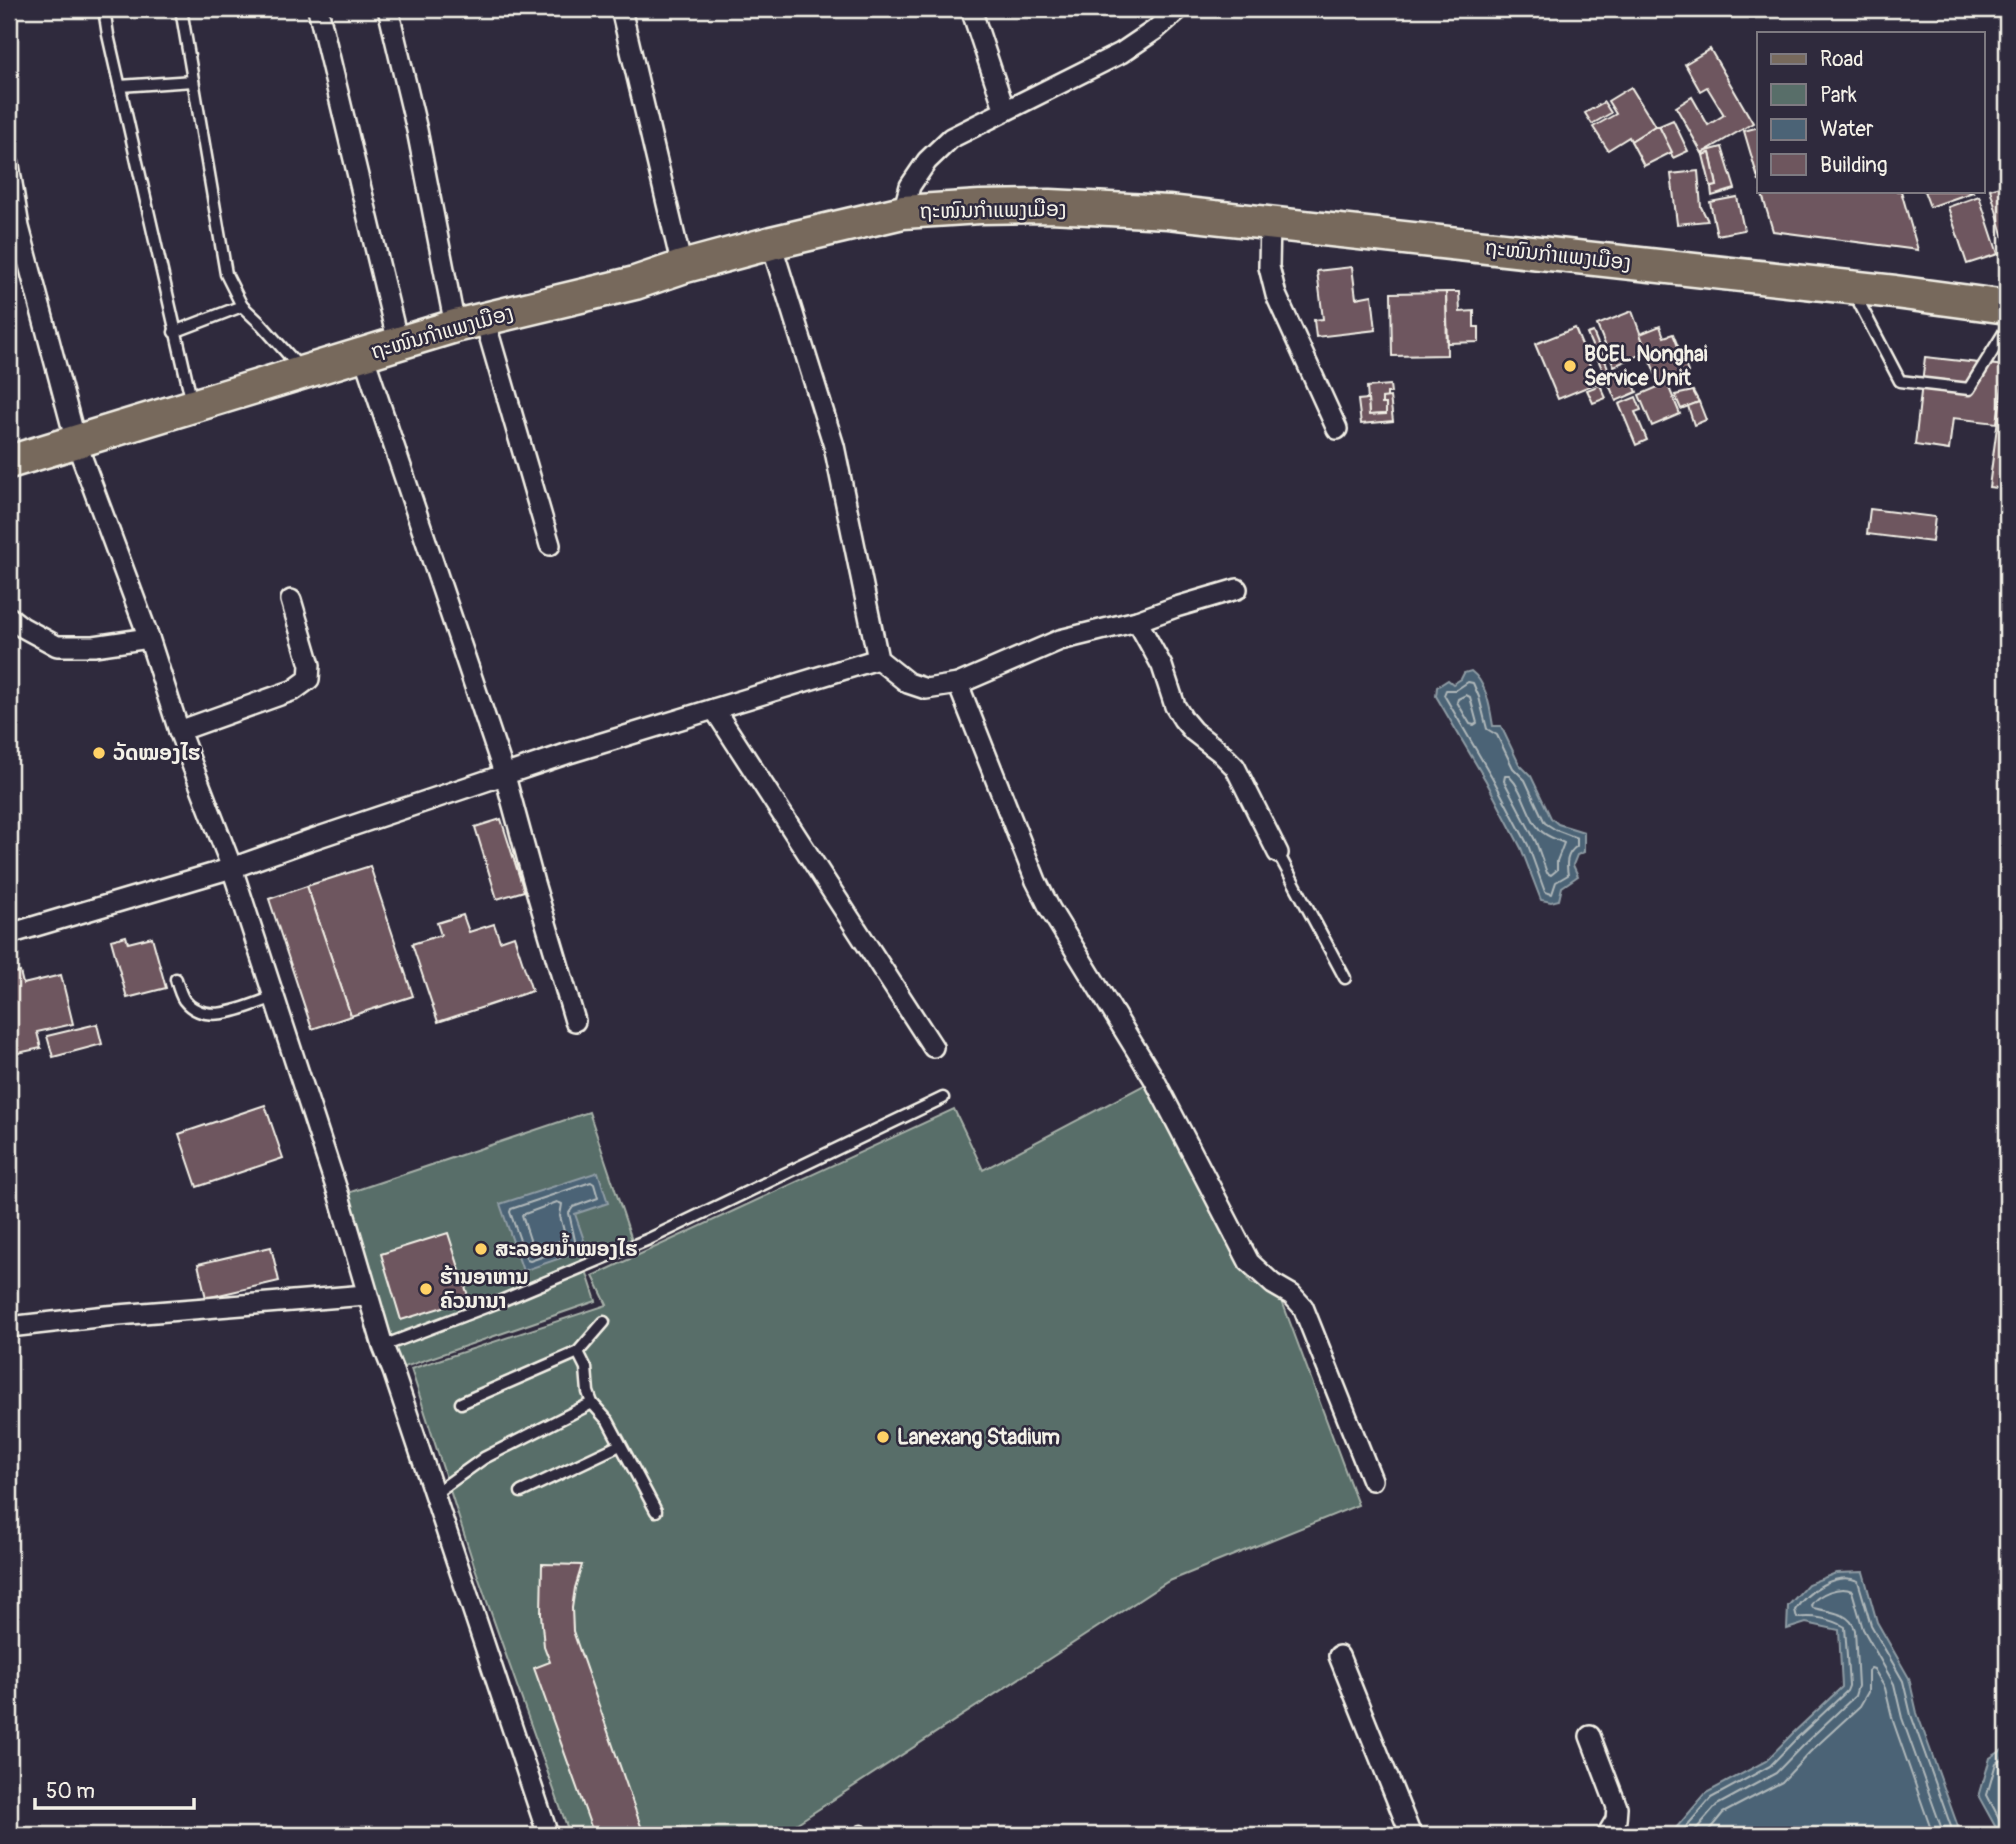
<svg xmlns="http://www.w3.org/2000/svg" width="2016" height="1844" font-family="Pangolin,'Noto Sans Lao',sans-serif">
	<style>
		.green { fill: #586e69; stroke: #a6b0a8; stroke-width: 2 }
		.water { fill: #4b6376; stroke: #8f9ca4; stroke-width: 2 }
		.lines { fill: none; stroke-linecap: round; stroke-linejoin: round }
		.shore { stroke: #b0b8ba; stroke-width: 2 }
		.building { fill: #6e565e; stroke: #f4f1e8; stroke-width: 2 }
		.service-casing { stroke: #f4f1e8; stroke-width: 15 }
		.minor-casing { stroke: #f4f1e8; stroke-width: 24 }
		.primary-casing { stroke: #f4f1e8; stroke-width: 37 }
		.service { stroke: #2f2a3d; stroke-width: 10 }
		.minor { stroke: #2f2a3d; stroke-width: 19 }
		.primary { stroke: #77695c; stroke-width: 32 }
		.poi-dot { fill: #ffd166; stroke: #2f2a3d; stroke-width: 2.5 }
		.labels { text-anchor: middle; stroke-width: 5; stroke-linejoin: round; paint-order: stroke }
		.street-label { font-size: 21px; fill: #f4f1e8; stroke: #2f2a3d }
		.poi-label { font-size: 21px; font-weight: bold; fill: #f4f1e8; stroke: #2f2a3d; text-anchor: start }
	</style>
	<rect width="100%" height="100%" fill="#2f2a3d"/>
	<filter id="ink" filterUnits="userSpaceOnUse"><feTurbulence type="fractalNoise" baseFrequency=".0143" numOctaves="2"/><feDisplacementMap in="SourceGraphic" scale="14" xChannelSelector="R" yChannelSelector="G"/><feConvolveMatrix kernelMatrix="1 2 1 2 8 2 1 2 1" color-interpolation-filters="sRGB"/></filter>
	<g filter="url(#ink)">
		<g class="green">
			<path d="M1146,1084L1251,1283L1279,1293L1358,1505L1167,1582L779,1835H570L474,1565L411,1369L607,1305L593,1276L954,1109L983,1170Z"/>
			<path d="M589,1112L632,1240L582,1258L596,1301L393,1371L339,1196Z"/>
		</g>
		<g class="water">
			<path d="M1471,671C1487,683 1490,708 1493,726H1501L1519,764L1531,776L1551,818L1558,824L1584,832V852L1577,855L1573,865L1578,876L1562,887L1559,900L1551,902L1541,900L1521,848L1486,781L1436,696L1437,687L1448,680L1453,684L1461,679L1464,673Z"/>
			<path d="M598,1172L608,1203L575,1214L587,1249L523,1271L500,1204Z"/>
			<path d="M1863,1572L1877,1622L1909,1678L1917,1713L1961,1835H1670L1706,1793L1766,1761L1792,1734L1842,1687L1839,1630L1806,1623L1787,1629L1788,1606L1808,1584L1836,1573Z"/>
			<path d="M2007,1747V1835H2000L1979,1797L1990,1758Z"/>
		</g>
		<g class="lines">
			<g class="shore">
				<path d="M1468,682L1473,683L1479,697L1487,729L1497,735L1513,768L1525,780L1545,823L1556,830L1577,838V846C1566,854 1566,863 1568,875L1556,882L1552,894L1545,892L1528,845L1492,777L1444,695L1446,690H1456Z"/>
				<path d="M1466,695L1470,697L1477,723L1474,725L1470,724L1457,702L1458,699Z"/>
				<path d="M1505,776H1509C1525,792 1526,815 1540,830C1547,837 1556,839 1564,843L1557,861V870L1551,875L1547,873L1536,842L1504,781Z"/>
				<path d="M591,1182L594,1184L598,1198L573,1207L569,1213L576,1245L530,1261L527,1260L510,1212L511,1209Z"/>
				<path d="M557,1202L562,1204L560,1216L566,1239L533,1249L522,1215Z"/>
				<path d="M1679,1835L1711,1798L1770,1766L1797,1738L1847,1691L1849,1686L1845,1627C1833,1619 1811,1615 1797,1618L1795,1610C1807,1592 1835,1571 1858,1581L1871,1625L1903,1681L1911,1715L1954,1835"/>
				<path d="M1691,1835L1717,1805L1776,1773L1803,1745L1855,1696L1858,1686L1855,1630C1850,1612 1830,1612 1813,1608L1811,1605C1818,1594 1839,1585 1852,1591L1863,1629L1894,1684L1902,1718L1944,1835"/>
				<path d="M1705,1835L1723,1813L1782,1782L1810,1752L1860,1706L1868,1692V1671L1871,1668L1874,1669L1885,1688L1893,1721L1933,1835"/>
				<path d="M2006,1835L2005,1830L1987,1795L1996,1763L2007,1755"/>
			</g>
		</g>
		<g class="building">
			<path d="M1710,49L1753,123L1702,153L1676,107L1692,97L1708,125L1724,115L1707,87L1700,91L1685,64Z"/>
			<path d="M1631,87L1655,126L1631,141L1629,137L1608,150L1593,127L1616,114L1608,101Z"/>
			<path d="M1604,102L1611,113L1592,124L1585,113Z"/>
			<path d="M1673,120L1688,151L1673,158L1659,126Z"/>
			<path d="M1655,126H1659L1672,152L1644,166L1631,141Z"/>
			<path d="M1759,127V182L1744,131Z"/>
			<path d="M1722,147L1735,189L1712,196L1711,187L1717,186L1710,153L1703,155V152Z"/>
			<path d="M1710,153L1717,186L1711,187L1703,155Z"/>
			<path d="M1698,171L1701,207L1708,221L1677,224L1671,174Z"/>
			<path d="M2007,184V244L2006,245L1990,189Z"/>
			<path d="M1761,191H1901L1918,250L1773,231Z"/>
			<path d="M1924,191H1972L1973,192L1930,207Z"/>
			<path d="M1979,196L1998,254L1967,264L1948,207Z"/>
			<path d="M1737,197L1744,230L1717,235L1710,202Z"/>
			<path d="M1352,267L1356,298L1372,295L1376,330L1316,337L1314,320L1323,319L1317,271Z"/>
			<path d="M1446,292L1447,355L1392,356L1391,293Z"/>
			<path d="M1446,292H1459L1460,312L1474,311V327H1479V342L1448,343Z"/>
			<path d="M1632,311L1647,352L1614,366L1597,325Z"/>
			<path d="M1660,326L1664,337L1673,334L1688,372L1659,383L1640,334Z"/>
			<path d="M1575,328L1597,383L1558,399L1535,344Z"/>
			<path d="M1593,332L1611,375L1627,369L1637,392L1616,401L1587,334Z"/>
			<path d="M1925,357L2005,366L1997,423L1953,418L1949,450L1915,445Z"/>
			<path d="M2005,366H2007V489L1989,487Z"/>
			<path d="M1667,383L1680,414L1652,426L1639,395Z"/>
			<path d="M1390,385L1391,393H1387V398H1382V404H1386V414L1369,415L1367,387Z"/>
			<path d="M1600,385L1606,398L1593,403L1587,390Z"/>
			<path d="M1693,391L1699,402L1681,409L1675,395Z"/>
			<path d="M1390,397L1393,421L1361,424L1358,400L1368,399L1369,415L1386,414V404H1382V398Z"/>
			<path d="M1636,397L1641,410L1635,412L1647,440L1636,445L1619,404Z"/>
			<path d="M1699,402L1706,420L1694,425L1688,406Z"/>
			<path d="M1870,509L1935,517L1932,542L1867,534Z"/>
			<path d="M501,819L524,891L497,899L475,827Z"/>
			<path d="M370,866L413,996L351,1016L307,886Z"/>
			<path d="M307,886L351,1016L312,1029L269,899Z"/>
			<path d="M463,915L469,932L494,924L500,941L514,936L532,991L438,1022L412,944L441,935L437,923Z"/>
			<path d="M126,936L128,943L152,937L166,988L127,998L111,940Z"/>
			<path d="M20,972L23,984L61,975L73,1024L37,1032L41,1048L9,1055V974Z"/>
			<path d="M97,1024L102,1044L53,1057L47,1036Z"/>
			<path d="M265,1105L283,1158L197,1187L179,1134Z"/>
			<path d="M448,1233L469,1299L401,1320L381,1254Z"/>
			<path d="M271,1247L279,1281L206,1298L198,1264Z"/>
			<path d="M542,1564L582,1565L575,1588L572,1608L573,1631L644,1835H594L534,1668L550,1662L544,1646L541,1614Z"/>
		</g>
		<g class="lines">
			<defs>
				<g id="service">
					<path d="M104,9L108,35L192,403"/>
					<path d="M181,9L226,274L242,306L261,324L301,369"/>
					<path d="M120,86L193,81"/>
					<path d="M1854,293L1900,381L1969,389L2007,328"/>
					<path d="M174,332L242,306"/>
					<path d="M1278,853L1345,978"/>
					<path d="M176,979C178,986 180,994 184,1000C206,1028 248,1006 274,997"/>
					<path d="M383,1346L501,1301L649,1239L943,1098"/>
					<path d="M578,1352L586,1368L588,1392L592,1403L608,1421L656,1511"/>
					<path d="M461,1403L578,1352L604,1322"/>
					<path d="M521,1492L620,1445"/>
					<path d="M434,1494L484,1458L592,1403"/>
					<path d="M856,1835L861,1831"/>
				</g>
				<g id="minor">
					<path d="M318,9L398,343"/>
					<path d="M388,9L417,130L455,326"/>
					<path d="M621,9L682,267"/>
					<path d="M971,9L1005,111"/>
					<path d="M9,165L19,227L76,442L149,638L179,731L232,868L339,1196L383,1346L393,1371L548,1835"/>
					<path d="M903,212L910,186L927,161L951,138L1121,53L1155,30L1179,9"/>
					<path d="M1270,223L1269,267L1276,295L1337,429"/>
					<path d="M771,243L834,446L878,659L908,683L926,689L958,684L1060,640L1137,621L1176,607L1237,589"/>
					<path d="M484,318L550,545"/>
					<path d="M363,354L505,776L534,883L575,1021"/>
					<path d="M9,617L22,627L57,646H94L149,638"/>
					<path d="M1137,621L1162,666L1175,706L1183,719L1193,731L1220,752L1235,767L1278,853"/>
					<path d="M958,684L1036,881L1050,909L1154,1079L1249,1262L1273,1284L1292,1295L1303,1307L1372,1480"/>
					<path d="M714,709L933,1047"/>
					<path d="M179,731L294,690L309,679L310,665L291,600"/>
					<path d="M9,934L232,868L310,840L566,754L878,659"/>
					<path d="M9,1327L106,1316L366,1295"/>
					<path d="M1339,1656L1411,1835"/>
					<path d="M1590,1736L1617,1807L1616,1820L1607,1835"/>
				</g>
				<path id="primary" d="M9,462L455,326L635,283L682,267L771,243L903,212L980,207L1050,206L1168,212L1895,292L2007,307"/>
			</defs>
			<use href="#service" class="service-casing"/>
			<use href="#minor" class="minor-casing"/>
			<use href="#primary" class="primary-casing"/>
			<use href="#service" class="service"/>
			<use href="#minor" class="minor"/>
			<use href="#primary" class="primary"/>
		</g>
	</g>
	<g class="poi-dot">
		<circle cx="1570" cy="366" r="7"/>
		<circle cx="99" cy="753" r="7"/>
		<circle cx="481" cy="1249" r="7"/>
		<circle cx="426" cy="1289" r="7"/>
		<circle cx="883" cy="1437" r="7"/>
	</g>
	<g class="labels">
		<g class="street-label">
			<text transform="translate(993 210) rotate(-1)" y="7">ຖະໜົນກຳແພງເມືອງ</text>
			<text transform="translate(1558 255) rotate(6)" y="7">ຖະໜົນກຳແພງເມືອງ</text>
			<text transform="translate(442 332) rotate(-16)" y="7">ຖະໜົນກຳແພງເມືອງ</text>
		</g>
		<g class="poi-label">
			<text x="1584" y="361">BCEL Nonghai<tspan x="1584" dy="24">Service Unit</tspan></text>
			<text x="113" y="760">ວັດໝອງໄຮ</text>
			<text x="495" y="1256">ສະລອຍນ້ຳໝອງໄຮ</text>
			<text x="440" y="1284">ຮ້ານອາຫານ<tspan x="440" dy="24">ຄົວນານາ</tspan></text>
			<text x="897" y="1444">Lanexang Stadium</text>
		</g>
	</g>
	<rect width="2016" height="1844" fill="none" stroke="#2f2a3d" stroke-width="35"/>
	<rect x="18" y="18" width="1981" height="1809" fill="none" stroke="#f4f1e8" stroke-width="2.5" filter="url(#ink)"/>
	<rect x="1757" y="32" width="228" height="161" fill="#2f2a3d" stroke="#7e7a81" stroke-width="2"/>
	<rect x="1771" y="54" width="35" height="10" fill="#77695c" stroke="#7e7a81" stroke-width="2"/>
	<text x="1820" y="66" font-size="21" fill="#f4f1e8">Road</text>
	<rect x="1771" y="84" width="35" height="21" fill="#586e69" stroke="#7e7a81" stroke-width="2"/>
	<text x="1820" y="102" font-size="21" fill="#f4f1e8">Park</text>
	<rect x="1771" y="119" width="35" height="21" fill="#4b6376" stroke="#7e7a81" stroke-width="2"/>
	<text x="1820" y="136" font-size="21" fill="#f4f1e8">Water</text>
	<rect x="1771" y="154" width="35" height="21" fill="#6e565e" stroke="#7e7a81" stroke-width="2"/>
	<text x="1820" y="172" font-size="21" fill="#f4f1e8">Building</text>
	<path d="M35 1798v10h159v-10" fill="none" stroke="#f4f1e8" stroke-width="3.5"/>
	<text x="46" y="1798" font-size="21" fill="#f4f1e8" stroke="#2f2a3d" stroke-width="5" paint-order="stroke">50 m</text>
</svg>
